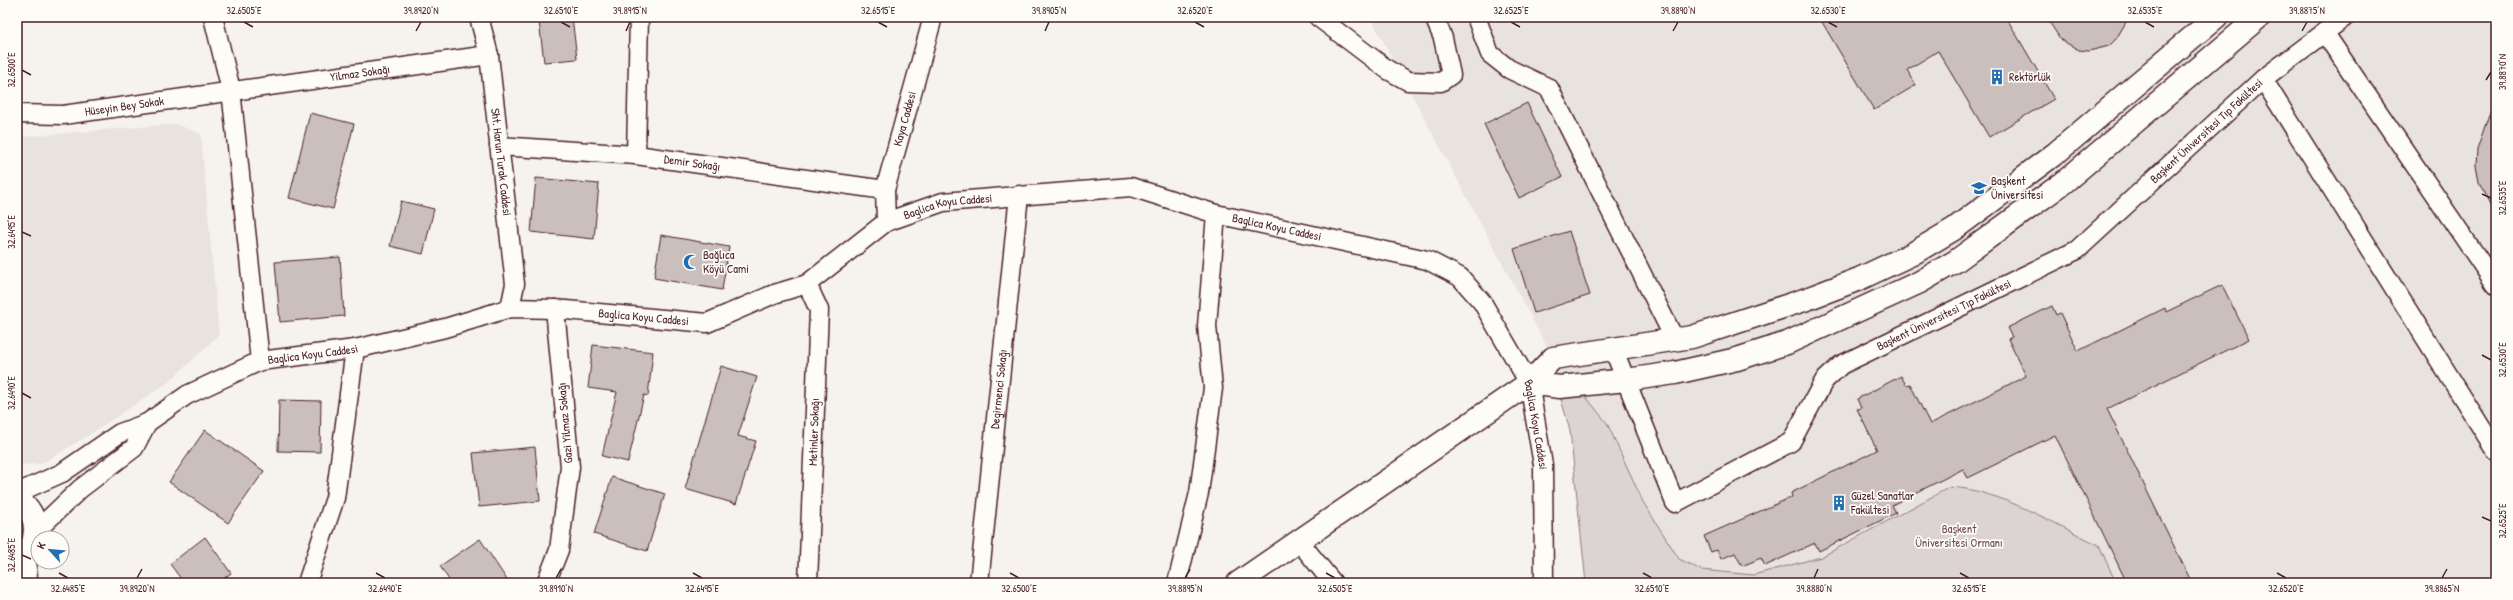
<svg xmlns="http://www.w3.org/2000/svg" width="2513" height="600" font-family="'Patrick Hand',sans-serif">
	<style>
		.built { fill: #e9e3e0 }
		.green { fill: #dcd4d2; stroke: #937a7e }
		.building { fill: #cbbfbe; stroke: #4a1f2b }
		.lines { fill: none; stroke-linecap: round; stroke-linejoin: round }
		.street-casing { stroke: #4a1f2b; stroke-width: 21 }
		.secondary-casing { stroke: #4a1f2b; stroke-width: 25 }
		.street { stroke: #fdfcf7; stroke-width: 18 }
		.secondary { stroke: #fdfcf7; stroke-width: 22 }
		.ticks { fill: none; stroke: #4a1f2b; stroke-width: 1.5 }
		.labels { text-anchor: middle; stroke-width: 3.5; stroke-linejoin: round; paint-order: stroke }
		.street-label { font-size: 12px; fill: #4a1f2b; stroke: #fdfcf7 }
		.poi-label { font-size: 12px; fill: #4a1f2b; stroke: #fdfcf7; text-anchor: start }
		.park-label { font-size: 12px; fill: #6e4c55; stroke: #fdfcf7 }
		.neatline { fill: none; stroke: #4a1f2b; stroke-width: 1.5 }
		.ticks-label { font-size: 10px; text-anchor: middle; fill: #4a1f2b }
	</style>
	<rect width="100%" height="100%" fill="#f6f3ef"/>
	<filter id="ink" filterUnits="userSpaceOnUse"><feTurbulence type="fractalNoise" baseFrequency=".025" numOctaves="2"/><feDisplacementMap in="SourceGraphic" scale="8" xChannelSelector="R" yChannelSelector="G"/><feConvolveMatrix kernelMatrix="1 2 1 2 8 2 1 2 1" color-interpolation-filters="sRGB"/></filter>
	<g filter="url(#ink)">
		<g class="built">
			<path d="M1370,17H2496V583H1669L1562,393L1553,358Z"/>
			<path d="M176,124L201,134L219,335L169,382L86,437L41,464L17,465V137Z"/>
		</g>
		<path class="green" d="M1574,395L1586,397L1607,423L1643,502L1679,559L1701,570L1753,575L1821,557L1950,487C2000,490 2054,524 2099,545L2116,583H1586L1570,431L1561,399Z"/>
		<g class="building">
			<path d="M572,17L577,59L544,62L539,21Z"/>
			<path d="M1819,17H2006L2054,99L1989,137L1938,51L1907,70L1916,85L1874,110Z"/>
			<path d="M2046,17H2129L2116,39L2109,46L2089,51L2079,50L2061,40Z"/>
			<path d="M1527,103L1562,177L1519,198L1484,124Z"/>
			<path d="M2493,103H2496V217L2479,182L2476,166L2477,149Z"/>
			<path d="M310,113L354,124L333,209L289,198Z"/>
			<path d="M536,178L599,184L594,239L531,232Z"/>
			<path d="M401,201L434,209L423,254L390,246Z"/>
			<path d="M1569,231L1590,295L1534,313L1514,249Z"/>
			<path d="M661,235L729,247L722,290L654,278Z"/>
			<path d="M340,257L344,316L280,322L275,262Z"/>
			<path d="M2222,285L2249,339L2107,409L2192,583H2127L2055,435L1968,478L1963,469L1892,505L1896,513L1819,551L1815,543L1765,566L1761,558L1742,566L1735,553L1721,559L1717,550L1711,552L1704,536L1792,497L1791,493L1877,450L1857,409L1861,408L1857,399L1901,376L1906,385L1910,384L1930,424L2026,376L2008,339L2012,337L2007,328L2052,306L2056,315L2060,313L2078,351L2165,308L2166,312Z"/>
			<path d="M593,345L653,352L648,396L644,395L628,462L602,456L617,392L588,388Z"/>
			<path d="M721,366L757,377L738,436L756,441L736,504L685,489Z"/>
			<path d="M279,400L321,401L320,452L278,451Z"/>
			<path d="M205,430L264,471L228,523L169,482Z"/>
			<path d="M535,447L540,501L479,507L473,453Z"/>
			<path d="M612,477L665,494L647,551L594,534Z"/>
			<path d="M205,537L231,573L218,583H184L170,564Z"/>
			<path d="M480,539L509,583H451L440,566Z"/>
		</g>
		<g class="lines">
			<defs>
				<g id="street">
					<path d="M213,17L231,90L260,361"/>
					<path id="s1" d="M479,17L489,55L515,284L510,308"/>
					<path d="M1318,17L1388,70L1408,81L1441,82L1451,75L1443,38L1434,17"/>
					<path d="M1476,17L1490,54L1509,69L1549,88L1675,340"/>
					<path d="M2324,32L2496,285"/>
					<path d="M2263,79L2496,451"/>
					<path id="s2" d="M17,114L63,115L489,55"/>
					<path id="s3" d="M499,146L636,155L885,190"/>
					<path d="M636,155L639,17"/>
					<path id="s4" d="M886,222L885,190L933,17"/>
					<path d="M807,284L819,310L808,583"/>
					<path id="s5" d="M1613,348L1675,503L1791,442L1824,381L1841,365L2077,250L2263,79L2345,17"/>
					<path id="s6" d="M17,493L62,473L120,433L147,423L187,395L260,361L355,349L445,328L510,308L555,309L707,323L774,294L807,284L886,222L943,202L1131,187L1216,214L1427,260L1460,277L1482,302L1529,383L1543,465L1544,583"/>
					<path d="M36,531L80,489L134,448L147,423"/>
					<path d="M1298,540L1333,583"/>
					<path d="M307,583L335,498L355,349"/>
					<path d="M546,583L559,550L570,467L555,309"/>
					<path id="s7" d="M979,583L1019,195"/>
					<path d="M1177,583L1199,493L1213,388L1207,326L1216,214"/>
				</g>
				<g id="secondary">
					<path d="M1529,383L1560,387L1626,380L1675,373L1737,359L1787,343L1920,282L1956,261L2063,183L2259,17"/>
					<path d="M17,499C42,514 40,546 17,562"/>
					<path d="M25,556L26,583"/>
					<path d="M1238,583L1529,383L1553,358L1692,337L1804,300L1859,279L1912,254L1954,229L2056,153L2216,17"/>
				</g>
			</defs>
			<use href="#street" class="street-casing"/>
			<use href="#secondary" class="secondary-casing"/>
			<use href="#street" class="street"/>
			<use href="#secondary" class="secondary"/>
		</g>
	</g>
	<path class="ticks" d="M244,22L253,27M561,22L570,27M878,22L887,27M1195,22L1204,27M1511,22L1520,27M1828,22L1837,27M2145,22L2154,27M416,31L421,22M626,31L630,22M1045,31L1049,22M1673,31L1678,22M2302,31L2307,22M22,70L31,75M2486,80L2491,72M2482,194L2491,198M22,232L31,236M2482,355L2491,360M22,393L31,398M2482,517L2491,521M22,555L31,559M59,573L68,578M376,573L385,578M693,573L702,578M1010,573L1019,578M1326,573L1335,578M1643,573L1652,578M1960,573L1969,578M2277,573L2286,578M137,578L142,569M556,578L561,569M1185,578L1190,569M1814,578L1818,569M2442,578L2447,569"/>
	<defs>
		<symbol id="building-bare" viewBox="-9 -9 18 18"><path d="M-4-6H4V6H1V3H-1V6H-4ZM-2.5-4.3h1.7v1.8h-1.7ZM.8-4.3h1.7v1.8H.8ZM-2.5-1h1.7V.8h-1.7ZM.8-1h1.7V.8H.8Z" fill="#1f6fb2" stroke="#fdfcf7" stroke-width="2.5" paint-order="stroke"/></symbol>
		<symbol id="university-bare" viewBox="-9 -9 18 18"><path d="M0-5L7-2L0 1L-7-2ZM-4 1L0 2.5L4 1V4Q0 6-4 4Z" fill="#1f6fb2" stroke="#fdfcf7" stroke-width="2.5" paint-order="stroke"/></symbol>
		<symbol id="mosque-bare" viewBox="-9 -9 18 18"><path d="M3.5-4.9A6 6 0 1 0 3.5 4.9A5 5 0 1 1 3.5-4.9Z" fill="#1f6fb2" stroke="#fdfcf7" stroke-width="2.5" paint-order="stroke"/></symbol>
	</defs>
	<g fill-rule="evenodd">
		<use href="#building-bare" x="1986" y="66" width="22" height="22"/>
		<use href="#university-bare" x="1968" y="177" width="22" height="22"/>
		<use href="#mosque-bare" x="680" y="251" width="22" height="22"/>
		<use href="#building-bare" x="1828" y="492" width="22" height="22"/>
	</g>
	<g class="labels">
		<g class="street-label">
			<text dy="4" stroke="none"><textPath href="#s2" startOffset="346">Yilmaz Sokağı</textPath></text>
			<text dy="4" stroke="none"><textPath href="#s2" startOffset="108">Hüseyin Bey Sokak</textPath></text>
			<text dy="4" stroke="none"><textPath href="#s4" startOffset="106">Kaya Caddesi</textPath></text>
			<text dy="4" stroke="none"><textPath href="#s5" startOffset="829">Başkent Üniversitesi Tıp Fakültesi</textPath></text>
			<text dy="4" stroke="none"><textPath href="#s1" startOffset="147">Sht. Harun Turak Caddesi</textPath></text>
			<text dy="4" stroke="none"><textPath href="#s3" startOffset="194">Demir Sokağı</textPath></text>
			<text dy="4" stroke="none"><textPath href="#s6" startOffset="1004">Baglica Koyu Caddesi</textPath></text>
			<text dy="4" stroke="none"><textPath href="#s6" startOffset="1340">Baglica Koyu Caddesi</textPath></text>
			<text dy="4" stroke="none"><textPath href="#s5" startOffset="505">Başkent Üniversitesi Tıp Fakültesi</textPath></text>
			<text dy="4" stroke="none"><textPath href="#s6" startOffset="668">Baglica Koyu Caddesi</textPath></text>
			<text dy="4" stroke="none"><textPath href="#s6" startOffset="331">Baglica Koyu Caddesi</textPath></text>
			<text dy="4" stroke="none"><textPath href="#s7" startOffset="195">Degirmenci Sokağı</textPath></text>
			<text transform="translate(565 423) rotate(-95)" y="4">Gazi Yilmaz Sokağı</text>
			<text dy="4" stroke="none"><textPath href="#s6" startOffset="1700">Baglica Koyu Caddesi</textPath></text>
			<text transform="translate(814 432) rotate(-88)" y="4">Metinler Sokağı</text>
		</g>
		<g class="poi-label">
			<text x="2009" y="81">Rektörlük</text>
			<text x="1991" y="185">Başkent<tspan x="1991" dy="14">Üniversitesi</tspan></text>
			<text x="703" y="259">Bağlıca<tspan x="703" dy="14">Köyü Cami</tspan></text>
			<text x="1851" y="500">Güzel Sanatlar<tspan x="1851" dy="14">Fakültesi</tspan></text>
		</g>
		<g class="park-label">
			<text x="1959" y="533">Başkent<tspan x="1959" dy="14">Üniversitesi Ormanı</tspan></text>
		</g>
	</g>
	<rect width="2513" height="600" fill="none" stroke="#fdfcf7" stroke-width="44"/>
	<g transform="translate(50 550) rotate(297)"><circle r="19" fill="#fdfcf7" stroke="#b5a4a5"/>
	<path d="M0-3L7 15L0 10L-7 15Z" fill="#1f6fb2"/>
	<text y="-6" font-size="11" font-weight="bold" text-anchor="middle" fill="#4a1f2b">K</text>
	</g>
	<rect x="22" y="22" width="2469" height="556" class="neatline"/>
	<g class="ticks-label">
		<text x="244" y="14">32.6505°E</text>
		<text x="421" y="14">39.8920°N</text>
		<text x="561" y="14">32.6510°E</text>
		<text x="630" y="14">39.8915°N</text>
		<text x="878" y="14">32.6515°E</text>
		<text x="1049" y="14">39.8905°N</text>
		<text x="1195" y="14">32.6520°E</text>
		<text x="1511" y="14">32.6525°E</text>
		<text x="1678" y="14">39.8890°N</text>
		<text x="1828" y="14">32.6530°E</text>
		<text x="2145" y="14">32.6535°E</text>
		<text x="2307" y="14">39.8875°N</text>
		<text transform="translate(11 70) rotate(-90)" y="4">32.6500°E</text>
		<text transform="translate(2502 72) rotate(-90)" y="4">39.8870°N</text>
		<text transform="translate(2502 198) rotate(-90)" y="4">32.6535°E</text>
		<text transform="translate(11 232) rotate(-90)" y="4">32.6495°E</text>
		<text transform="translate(2502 360) rotate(-90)" y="4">32.6530°E</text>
		<text transform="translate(11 393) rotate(-90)" y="4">32.6490°E</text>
		<text transform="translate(2502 521) rotate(-90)" y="4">32.6525°E</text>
		<text transform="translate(11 555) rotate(-90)" y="4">32.6485°E</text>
		<text x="68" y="592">32.6485°E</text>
		<text x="137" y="592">39.8920°N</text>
		<text x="385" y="592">32.6490°E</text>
		<text x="556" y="592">39.8910°N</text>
		<text x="702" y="592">32.6495°E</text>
		<text x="1019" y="592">32.6500°E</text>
		<text x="1185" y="592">39.8895°N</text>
		<text x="1335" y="592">32.6505°E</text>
		<text x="1652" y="592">32.6510°E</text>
		<text x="1814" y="592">39.8880°N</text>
		<text x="1969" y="592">32.6515°E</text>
		<text x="2286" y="592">32.6520°E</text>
		<text x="2442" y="592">39.8865°N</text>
	</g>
</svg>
